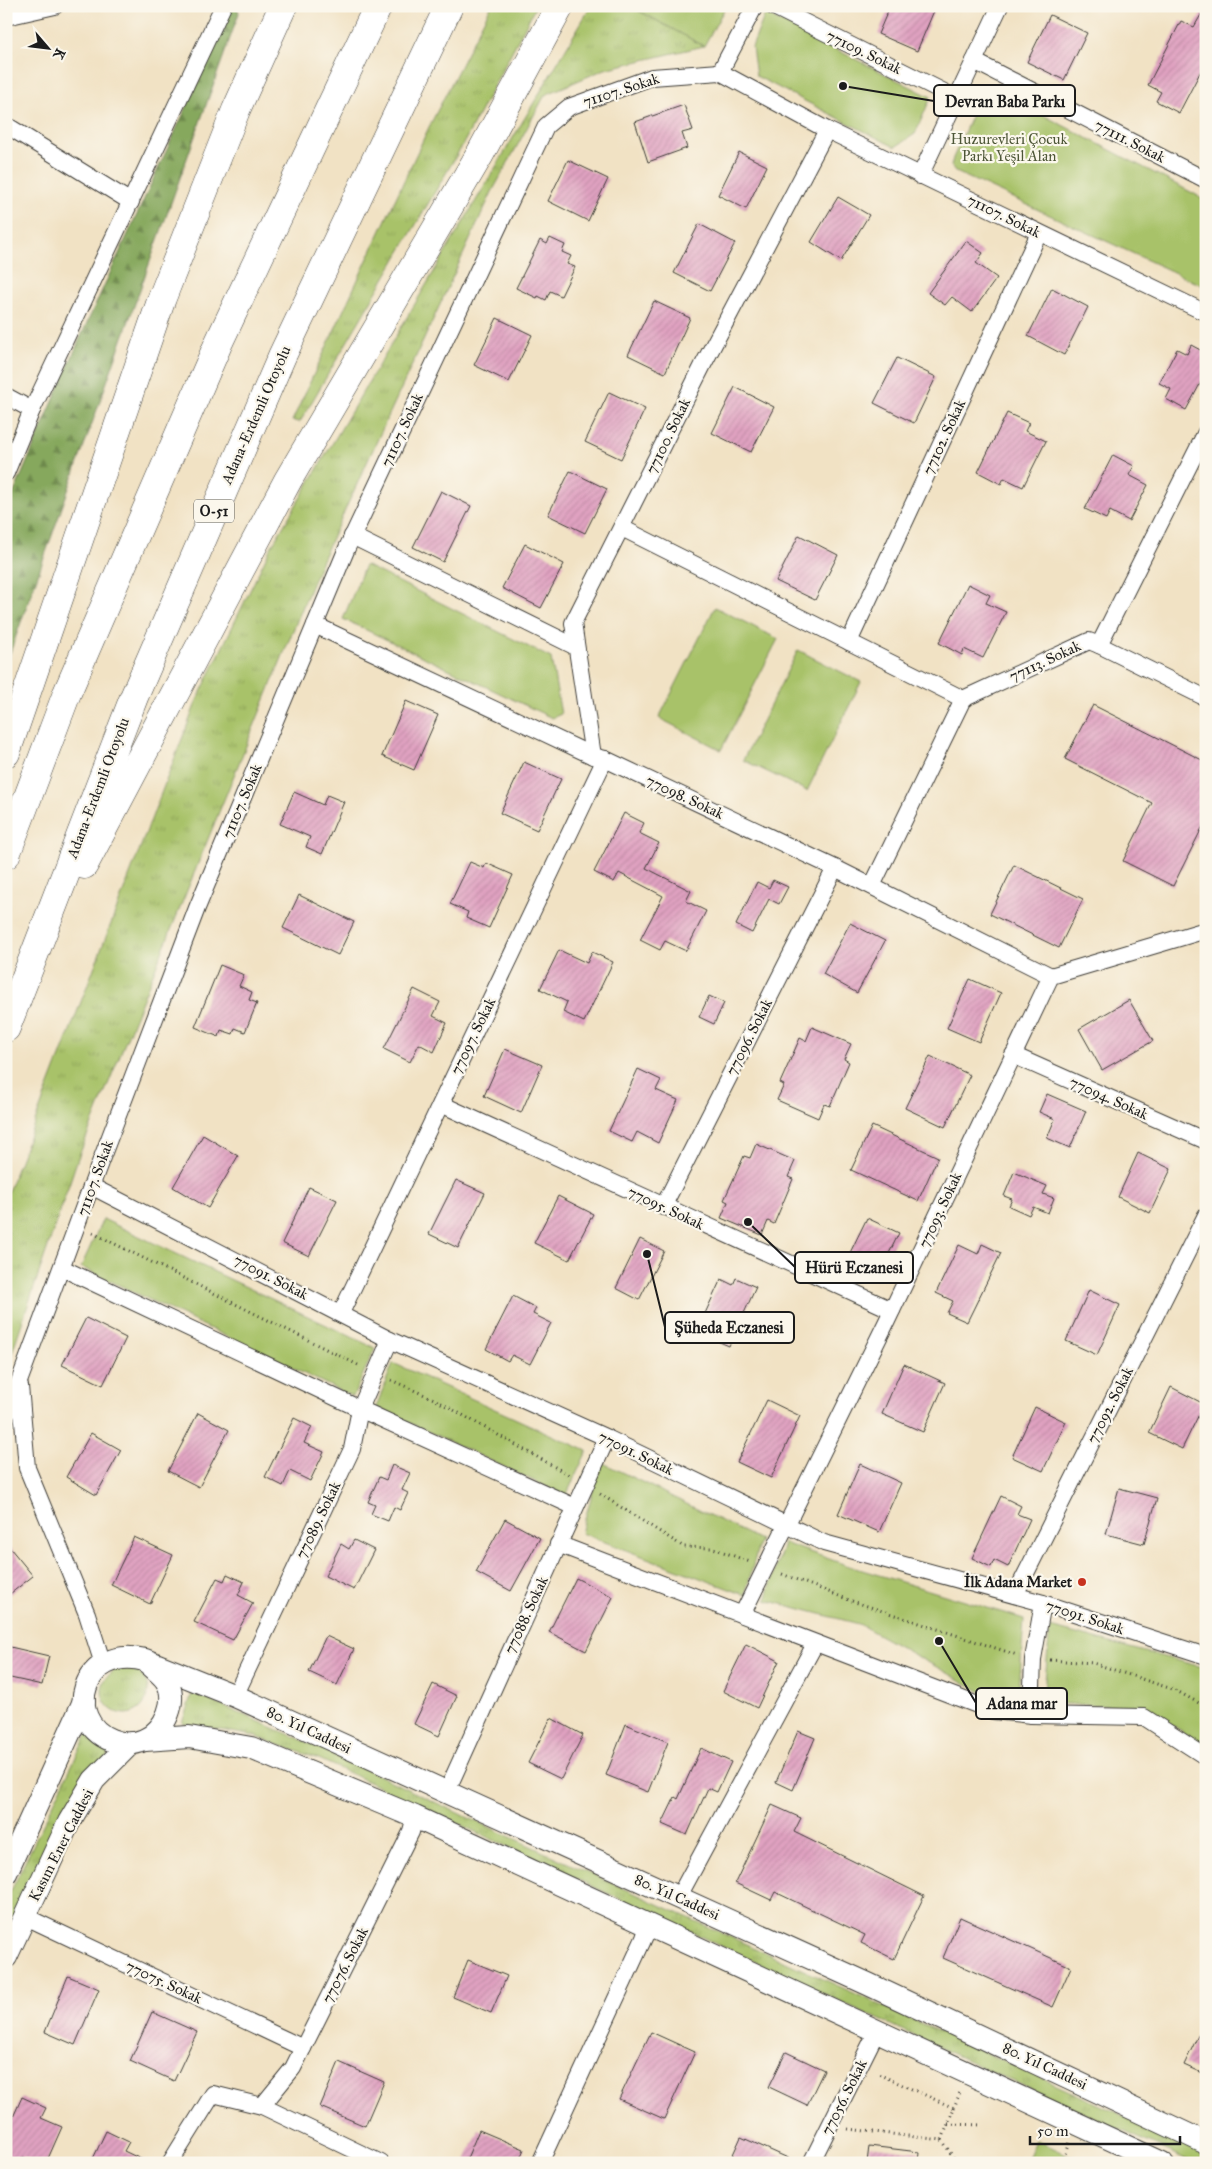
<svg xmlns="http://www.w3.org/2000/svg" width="1212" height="2169" font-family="'IM FELL Great Primer',serif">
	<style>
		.grass { fill: url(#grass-tufts); stroke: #626f42 }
		.forest { fill: url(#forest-firs); stroke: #51623c }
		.park { fill: #a8c269; stroke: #626f42 }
		.building { fill: url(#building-hatch) }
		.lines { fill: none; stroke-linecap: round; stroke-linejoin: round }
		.street-casing { stroke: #3c3a35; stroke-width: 18 }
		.secondary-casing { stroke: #3c3a35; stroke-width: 24 }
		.highway-casing { stroke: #3c3a35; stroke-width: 29 }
		.path { stroke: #3c3a35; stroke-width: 3; stroke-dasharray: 1 4; stroke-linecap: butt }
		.street { stroke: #fff; stroke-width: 16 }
		.secondary { stroke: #fff; stroke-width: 22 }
		.highway { stroke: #fff; stroke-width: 28 }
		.poi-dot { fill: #c8321e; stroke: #fbf7ec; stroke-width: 2 }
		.labels { text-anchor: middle; stroke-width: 4.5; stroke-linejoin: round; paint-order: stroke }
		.shield { fill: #fbf7ec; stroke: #5f5e5a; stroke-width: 1 }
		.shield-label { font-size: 14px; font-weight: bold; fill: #1c1c1c }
		.street-label { font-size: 15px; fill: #1c1c1c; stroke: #fbf7ec }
		.park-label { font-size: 15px; fill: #4d5637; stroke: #fbf7ec }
		.poi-label { font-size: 15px; font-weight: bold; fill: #1c1c1c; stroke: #fbf7ec; text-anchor: end }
		.leader { fill: none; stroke: #1c1c1c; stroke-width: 2 }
		.callout-dot { fill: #1c1c1c; stroke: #fbf7ec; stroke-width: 2 }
		.callout { fill: #fbf7ec; stroke: #1c1c1c; stroke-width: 2 }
		.callout-label { font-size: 16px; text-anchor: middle; font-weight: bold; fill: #1c1c1c }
	</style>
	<defs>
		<pattern id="grass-tufts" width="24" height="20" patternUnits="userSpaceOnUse" patternTransform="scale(1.25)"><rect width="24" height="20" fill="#a8c269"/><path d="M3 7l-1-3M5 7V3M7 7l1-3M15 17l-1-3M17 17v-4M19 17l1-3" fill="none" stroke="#90a65a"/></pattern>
		<pattern id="forest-firs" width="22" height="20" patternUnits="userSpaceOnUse" patternTransform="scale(1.25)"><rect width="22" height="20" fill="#86a85d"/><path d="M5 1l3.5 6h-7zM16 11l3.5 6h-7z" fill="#6d884c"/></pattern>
		<pattern id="building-hatch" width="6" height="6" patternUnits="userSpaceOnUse" patternTransform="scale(1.25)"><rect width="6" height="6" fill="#e0a2c1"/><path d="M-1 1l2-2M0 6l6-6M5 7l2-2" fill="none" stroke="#c08ba5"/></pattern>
	</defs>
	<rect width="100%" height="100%" fill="#fbf7ec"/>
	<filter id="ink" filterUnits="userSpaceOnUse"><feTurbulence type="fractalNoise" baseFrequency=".02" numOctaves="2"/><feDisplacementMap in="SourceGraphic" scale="10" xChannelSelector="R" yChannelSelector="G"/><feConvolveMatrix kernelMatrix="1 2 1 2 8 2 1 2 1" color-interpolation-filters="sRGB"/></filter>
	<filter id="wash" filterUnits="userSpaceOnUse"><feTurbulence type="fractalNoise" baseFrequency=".0096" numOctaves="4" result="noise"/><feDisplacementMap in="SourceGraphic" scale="20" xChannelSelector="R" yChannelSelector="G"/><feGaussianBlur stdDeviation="1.12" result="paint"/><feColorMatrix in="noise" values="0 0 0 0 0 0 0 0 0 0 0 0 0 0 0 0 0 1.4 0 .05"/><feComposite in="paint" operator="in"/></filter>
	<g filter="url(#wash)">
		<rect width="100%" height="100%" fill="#f1e2c4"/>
		<g class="grass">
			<path d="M491,6H536L462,146L300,422L292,421L429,127Z"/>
			<path d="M591,6H630L704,46L605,69L545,95L492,192L321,562L78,1158L6,1370V1197L197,700L270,549Z"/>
			<circle cx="125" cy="1691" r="23"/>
			<path d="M192,1693L323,1749L460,1814L1206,2153V2163H1194L977,2065L319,1759L254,1736L182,1723Z"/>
			<path d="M89,1730L112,1748L6,1931V1901Z"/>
		</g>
		<path class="forest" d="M233,6H237L239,13L6,664V511L81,336Z"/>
		<g class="park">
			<path d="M630,6H726L704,46Z"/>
			<path d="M765,14L931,97L915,134L895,147L756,76L752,47Z"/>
			<path d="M997,91L1206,200V287L956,172L951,166L953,158L981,94Z"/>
			<path d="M365,565L551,658L561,714L552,718L343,619Z"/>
			<path d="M715,607L778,639L721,750L659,718Z"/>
			<path d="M798,650L861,682L807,791L743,760Z"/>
			<path d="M103,1219L375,1348L353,1397L81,1267Z"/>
			<path d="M393,1363L587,1451L566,1496L376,1407Z"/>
			<path d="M601,1462L760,1540L745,1595L581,1533Z"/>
			<path d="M784,1543L849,1566L1024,1619L1018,1705L998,1701L859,1624L766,1600Z"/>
			<path d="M1050,1627L1206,1668V1746L1151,1712L1097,1705L1043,1703Z"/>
			<path d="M1036,2140L1086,2163H1020L1029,2156Z"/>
		</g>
		<g id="blocks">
			<g class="building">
				<path d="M890,6H936L917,51L878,34Z"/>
				<path d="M1206,6V61L1179,113L1156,101L1161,92L1148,85L1181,21L1194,27Z"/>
				<path d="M1050,15L1087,33L1064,80L1027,62Z"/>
				<path d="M684,105L693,130L682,133L687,148L648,162L635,122Z"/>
				<path d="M739,152L767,166L746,209L718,195Z"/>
				<path d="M568,160L608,179L588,221L548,201Z"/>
				<path d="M838,197L869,215L841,261L811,242Z"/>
				<path d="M699,224L735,243L710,291L674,273Z"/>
				<path d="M550,238L565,245L562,252L571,256L567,264L575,267L561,296L550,291L546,300L538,296L537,298L516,288L540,240L547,244Z"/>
				<path d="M966,241L983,253L976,263L997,278L972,312L952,297L945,305L928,293Z"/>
				<path d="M1052,288L1088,307L1064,355L1028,336Z"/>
				<path d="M654,301L690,318L665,373L628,355Z"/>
				<path d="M497,318L532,335L509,382L474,365Z"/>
				<path d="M1191,345L1206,353V373L1186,410L1166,399L1171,389L1159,383L1177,349L1187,354Z"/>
				<path d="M897,358L936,377L914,423L874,403Z"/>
				<path d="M735,387L774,407L751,452L712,433Z"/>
				<path d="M609,392L645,409L621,459L585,442Z"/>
				<path d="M1007,413L1029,423L1025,431L1046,441L1023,487L1004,478L1001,484L978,472Z"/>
				<path d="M1113,455L1134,466L1129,475L1148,485L1129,521L1110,511L1106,519L1085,509Z"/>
				<path d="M570,471L607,489L585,533L548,515Z"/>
				<path d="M441,491L471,506L443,562L413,547Z"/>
				<path d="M799,535L838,555L815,600L776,581Z"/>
				<path d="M525,544L564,564L541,608L502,588Z"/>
				<path d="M968,584L990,595L986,603L1006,612L983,658L964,649L962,655L939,643Z"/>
				<path d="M406,701L438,715L414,770L382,756Z"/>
				<path d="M1093,705L1206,762V820L1173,886L1123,861L1152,803L1065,759Z"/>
				<path d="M524,762L561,779L537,830L500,813Z"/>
				<path d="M294,792L323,805L327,795L344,802L322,854L306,847L310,837L280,824Z"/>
				<path d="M624,813L644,823L639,833L659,843L646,868L691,891L686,901L706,911L686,951L665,941L660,950L640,940L663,896L619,873L614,882L594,872Z"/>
				<path d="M470,862L484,868L486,863L513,875L489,928L466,918L468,912L450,904Z"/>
				<path d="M1014,865L1083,899L1059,948L990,914Z"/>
				<path d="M773,880L788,887L779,904L769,899L752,933L736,925L757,882L769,888Z"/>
				<path d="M299,895L354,922L338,955L283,928Z"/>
				<path d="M850,923L885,941L857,993L823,974Z"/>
				<path d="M559,950L587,963L592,952L613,962L584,1022L563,1012L567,1002L540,989Z"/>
				<path d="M220,965L244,975L239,986L252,992L249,1000L257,1003L245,1032L235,1028L233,1034L221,1030L219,1037L195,1027Z"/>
				<path d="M970,979L1001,993L979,1042L947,1028Z"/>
				<path d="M414,989L440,1002L433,1016L447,1023L434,1052L419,1044L410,1062L384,1049Z"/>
				<path d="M709,996L724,1003L714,1024L699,1017Z"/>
				<path d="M1129,1000L1153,1041L1102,1070L1079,1029Z"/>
				<path d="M812,1027L851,1044L844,1059L849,1062L830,1106L824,1104L818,1118L777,1100L784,1085L780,1083L800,1038L806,1041Z"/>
				<path d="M505,1049L542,1065L521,1113L484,1096Z"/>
				<path d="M930,1056L970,1075L945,1127L905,1108Z"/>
				<path d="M638,1069L661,1080L656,1090L678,1100L658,1143L637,1132L632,1142L609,1131Z"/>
				<path d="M1047,1094L1086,1111L1070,1148L1047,1138L1055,1119L1039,1112Z"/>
				<path d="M872,1126L938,1157L918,1201L851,1170Z"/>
				<path d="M203,1135L238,1156L208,1208L173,1187Z"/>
				<path d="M756,1144L795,1161L788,1177L793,1179L774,1224L768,1221L762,1235L721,1218L728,1202L724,1200L744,1156L750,1158Z"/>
				<path d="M1138,1153L1171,1169L1150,1213L1118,1197Z"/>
				<path d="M1014,1172L1047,1186L1043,1194L1054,1198L1048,1213L1033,1207L1029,1215L1009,1206L1012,1199L1004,1196Z"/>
				<path d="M456,1180L485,1193L458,1248L429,1234Z"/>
				<path d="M309,1187L337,1200L309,1256L282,1243Z"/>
				<path d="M558,1196L593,1214L569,1260L534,1243Z"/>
				<path d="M867,1218L899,1233L876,1280L844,1265Z"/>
				<path d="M640,1239L664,1251L639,1300L616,1288Z"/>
				<path d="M982,1244L1001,1253L967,1322L947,1313L953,1301L936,1293L959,1245L978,1254Z"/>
				<path d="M736,1278L756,1287L729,1346L710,1338L715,1326L702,1320L721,1279L733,1285Z"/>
				<path d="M1089,1290L1120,1305L1097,1355L1066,1341Z"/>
				<path d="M513,1296L536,1308L533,1314L551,1323L530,1364L512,1355L508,1361L486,1349Z"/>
				<path d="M86,1318L126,1338L103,1385L62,1365Z"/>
				<path d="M904,1364L945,1383L923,1432L882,1414Z"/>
				<path d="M1171,1387L1204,1404L1182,1449L1149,1433Z"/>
				<path d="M767,1400L800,1416L771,1478L737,1462Z"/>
				<path d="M1035,1407L1066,1422L1043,1471L1012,1457Z"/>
				<path d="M198,1413L229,1430L199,1487L168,1471Z"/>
				<path d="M294,1418L312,1427L304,1443L324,1452L310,1481L290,1471L283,1486L265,1477Z"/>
				<path d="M91,1433L121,1450L96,1495L66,1477Z"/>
				<path d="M860,1464L901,1483L879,1532L838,1514Z"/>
				<path d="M392,1465L410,1473L402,1490L408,1493L400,1510L394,1507L388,1521L371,1514L375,1505L368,1502L379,1477L386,1480Z"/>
				<path d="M1119,1488L1157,1498L1144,1544L1106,1534Z"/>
				<path d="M1001,1496L1021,1506L1017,1514L1030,1519L1008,1567L994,1560L991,1567L972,1558Z"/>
				<path d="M505,1519L540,1538L511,1591L476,1572Z"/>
				<path d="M134,1537L173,1555L150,1604L111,1585Z"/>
				<path d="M354,1540L374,1550L354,1590L325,1576L341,1544L349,1549Z"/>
				<path d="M6,1543L33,1576L6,1597Z"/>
				<path d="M227,1574L244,1582L238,1595L253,1603L233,1640L194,1622L217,1578L224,1581Z"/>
				<path d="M576,1578L613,1597L586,1651L549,1632Z"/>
				<path d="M326,1636L354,1649L337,1685L309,1672Z"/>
				<path d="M746,1644L779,1661L757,1708L723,1691Z"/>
				<path d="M6,1646L49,1656L42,1685L6,1677Z"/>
				<path d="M433,1684L457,1696L439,1736L414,1724Z"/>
				<path d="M551,1718L583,1735L561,1779L528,1763Z"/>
				<path d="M626,1724L668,1742L648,1792L606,1775Z"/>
				<path d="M798,1731L815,1738L793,1790L776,1782Z"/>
				<path d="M701,1748L731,1762L717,1792L708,1788L687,1835L662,1824L675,1797L678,1799Z"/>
				<path d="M772,1805L801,1818L794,1832L924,1896L894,1959L861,1943L865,1935L775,1892L771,1900L735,1883Z"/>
				<path d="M960,1917L1071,1967L1053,2007L943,1958Z"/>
				<path d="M468,1960L507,1976L491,2013L453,1997Z"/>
				<path d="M68,1976L99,1989L75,2045L45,2032Z"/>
				<path d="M152,2012L197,2032L174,2081L130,2061Z"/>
				<path d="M1206,2019V2075L1184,2065Z"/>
				<path d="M651,2032L695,2052L664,2119L619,2099Z"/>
				<path d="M786,2052L824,2070L807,2105L769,2087Z"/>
				<path d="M339,2062L384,2082L365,2126L320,2107Z"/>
				<path d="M22,2097L46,2108L41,2118L62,2127L46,2163H34L23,2157L20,2163H6V2133Z"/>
				<path d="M479,2130L524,2149L518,2163H465Z"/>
				<path d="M106,2131L129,2142L124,2151L149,2163H91Z"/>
				<path d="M741,2137L799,2163H729Z"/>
				<path d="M869,2146L919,2152L918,2163H867Z"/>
			</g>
		</g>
	</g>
	<g filter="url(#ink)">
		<use href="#blocks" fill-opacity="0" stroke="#3c3a35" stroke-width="1"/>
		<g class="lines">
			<defs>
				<g id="street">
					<path d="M772,6L956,98"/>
					<path d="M6,17L55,6"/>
					<path d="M974,61L1206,180"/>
					<path d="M720,72L755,6"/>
					<path d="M6,125L131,202"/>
					<path d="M920,176L1000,6"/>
					<path d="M6,396L32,410"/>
					<path d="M6,473L32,410L223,6"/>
					<path d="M622,528L963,699"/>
					<path d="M352,536L576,647"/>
					<path d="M315,625L593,756L605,759L835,868L1051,976"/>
					<path d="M849,642L1039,233"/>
					<path d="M1099,645L1206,698"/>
					<path d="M593,756L573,623L704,363L827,130"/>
					<path d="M872,886L963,699L1089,641L1099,645L1206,432"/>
					<path d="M1013,1055L1206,1141"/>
					<path d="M441,1104L892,1310"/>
					<path d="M91,1186L390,1340L607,1438L824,1543L1043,1603L1206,1656"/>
					<path d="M663,1207L835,868"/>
					<path d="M62,1268L360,1409L575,1507"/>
					<path d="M341,1313L605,759"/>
					<path d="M20,1386L27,1468L87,1614L103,1664"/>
					<path d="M6,1417L98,1168L197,908L347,548L546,126L569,107L652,77L720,72L827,130L1206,313"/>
					<path d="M558,1544L993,1711L1031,1715L1144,1717L1206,1757"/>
					<path d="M1015,1595L1206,1215"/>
					<path d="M742,1615L886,1323L1051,976L1206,930"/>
					<path d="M235,1696L352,1449L360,1409L390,1340"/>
					<path d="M1031,1715L1033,1659L1043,1603"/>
					<path d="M446,1793L607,1438"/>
					<path d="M678,1898L815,1644"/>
					<path d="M24,1916L303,2048"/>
					<path d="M262,2106L293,2068L411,1832L415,1817"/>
					<path d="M170,2163L213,2094L262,2106L381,2163"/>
					<path d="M540,2163L644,1938L648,1926"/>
					<path d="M811,2163L877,2031"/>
				</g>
				<g id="secondary">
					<path d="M145,1660C151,1666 159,1672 165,1679C180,1699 165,1731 144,1740C133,1745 121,1744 111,1740C62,1720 82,1644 145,1660L235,1696L868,1984L1206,2143"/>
					<path d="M145,1740L189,1737L251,1748L415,1817L1162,2163"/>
					<path d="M6,1873L84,1701"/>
					<path d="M6,1957L69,1822L94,1780L131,1743"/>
				</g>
				<g id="highway">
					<path d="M6,753L162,298L236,110L283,6"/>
					<path d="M6,855L67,693L219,342L378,6"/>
					<path d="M84,865L288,480L479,156L560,6"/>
					<path d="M6,1028L134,697L282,356L449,6"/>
				</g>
			</defs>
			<use href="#street" class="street-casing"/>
			<use href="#secondary" class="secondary-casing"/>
			<use href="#highway" class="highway-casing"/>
			<g class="path">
				<path d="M93,1233L360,1366"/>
				<path d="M391,1380L434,1399L571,1476"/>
				<path d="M600,1494L684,1547L713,1548L750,1562"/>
				<path d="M782,1574L852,1601L1017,1655"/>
				<path d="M1050,1660L1093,1663L1175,1690L1206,1707"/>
				<path d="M954,2108L960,2092"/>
				<path d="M948,2124L983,2125"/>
				<path d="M848,2129L942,2140L954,2108L876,2073"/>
				<path d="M942,2140L957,2163"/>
				<path d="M1062,2163L1069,2142"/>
			</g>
			<use href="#street" class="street"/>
			<use href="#secondary" class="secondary"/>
			<use href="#highway" class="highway"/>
		</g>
	</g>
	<circle class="poi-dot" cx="1082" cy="1582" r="5"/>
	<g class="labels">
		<rect class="shield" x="194" y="499.5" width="40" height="23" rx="4"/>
		<g class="shield-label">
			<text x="214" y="516">O-51</text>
		</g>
		<g class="street-label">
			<text transform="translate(864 52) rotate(26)" y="5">77109. Sokak</text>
			<text transform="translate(621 90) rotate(-18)" y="5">71107. Sokak</text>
			<text transform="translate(1130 141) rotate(27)" y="5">77111. Sokak</text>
			<text transform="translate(1004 216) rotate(26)" y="5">71107. Sokak</text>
			<text transform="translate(256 415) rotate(-66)" y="5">Adana-Erdemli Otoyolu</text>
			<text transform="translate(402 430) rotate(-65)" y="5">71107. Sokak</text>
			<text transform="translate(668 436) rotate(-64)" y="5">77100. Sokak</text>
			<text transform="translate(944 437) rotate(-65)" y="5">77102. Sokak</text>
			<text transform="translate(1045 661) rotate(-25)" y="5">77113. Sokak</text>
			<text transform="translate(98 788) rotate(-69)" y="5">Adana-Erdemli Otoyolu</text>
			<text transform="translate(685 797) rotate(25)" y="5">77098. Sokak</text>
			<text transform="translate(242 801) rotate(-67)" y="5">71107. Sokak</text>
			<text transform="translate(473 1036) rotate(-64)" y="5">77097. Sokak</text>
			<text transform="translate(749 1037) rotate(-63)" y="5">77096. Sokak</text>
			<text transform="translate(1109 1098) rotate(24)" y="5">77094. Sokak</text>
			<text transform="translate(95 1178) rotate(-70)" y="5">71107. Sokak</text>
			<text transform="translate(666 1208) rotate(25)" y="5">77095. Sokak</text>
			<text transform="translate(940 1210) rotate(-65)" y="5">77093. Sokak</text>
			<text transform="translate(271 1277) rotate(27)" y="5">77091. Sokak</text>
			<text transform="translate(1110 1405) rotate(-63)" y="5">77092. Sokak</text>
			<text transform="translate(636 1453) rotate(26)" y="5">77091. Sokak</text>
			<text transform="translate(318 1520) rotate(-64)" y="5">77089. Sokak</text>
			<text transform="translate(526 1615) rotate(-65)" y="5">77088. Sokak</text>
			<text transform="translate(1085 1617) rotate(18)" y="5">77091. Sokak</text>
			<text transform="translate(309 1730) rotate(25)" y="5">80. Yıl Caddesi</text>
			<text transform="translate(61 1845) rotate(-63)" y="5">Kasım Ener Caddesi</text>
			<text transform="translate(677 1897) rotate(24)" y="5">80. Yıl Caddesi</text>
			<text transform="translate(345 1965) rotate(-63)" y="5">77076. Sokak</text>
			<text transform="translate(164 1982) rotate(25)" y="5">77075. Sokak</text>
			<text transform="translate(1045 2066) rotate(25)" y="5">80. Yıl Caddesi</text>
			<text transform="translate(844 2097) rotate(-63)" y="5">77056. Sokak</text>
		</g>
		<g class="park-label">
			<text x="1009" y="144">Huzurevleri Çocuk<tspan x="1009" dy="17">Parkı Yeşil Alan</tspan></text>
		</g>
		<g class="poi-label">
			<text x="1072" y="1587">İlk Adana Market</text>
		</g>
	</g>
	<path class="leader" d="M843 86L934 101M748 1222L795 1267M647 1254L665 1327M939 1641L976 1703"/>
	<g class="callout-dot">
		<circle cx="843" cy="86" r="5"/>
		<circle cx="748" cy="1222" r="5"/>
		<circle cx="647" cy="1254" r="5"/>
		<circle cx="939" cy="1641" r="5"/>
	</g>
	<g class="callout">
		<rect x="934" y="85" width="141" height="31" rx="5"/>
		<rect x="795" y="1252" width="118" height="31" rx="5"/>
		<rect x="665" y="1312" width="129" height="31" rx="5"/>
		<rect x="976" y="1688" width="91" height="31" rx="5"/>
	</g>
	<g class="callout-label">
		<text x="1005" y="107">Devran Baba Parkı</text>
		<text x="854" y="1273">Hürü Eczanesi</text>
		<text x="729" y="1333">Şüheda Eczanesi</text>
		<text x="1022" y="1709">Adana mar</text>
	</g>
	<rect width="1212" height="2169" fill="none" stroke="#fbf7ec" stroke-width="25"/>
	<g transform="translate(48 48) rotate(118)" stroke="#fbf7ec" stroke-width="4" paint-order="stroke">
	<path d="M0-4L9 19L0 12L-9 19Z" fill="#1c1c1c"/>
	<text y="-8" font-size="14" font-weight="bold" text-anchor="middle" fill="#1c1c1c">K</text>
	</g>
	<path d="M1030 2136v8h150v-8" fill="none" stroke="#1c1c1c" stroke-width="2.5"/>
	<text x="1037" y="2136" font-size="15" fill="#1c1c1c" stroke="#fbf7ec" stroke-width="4" paint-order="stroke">50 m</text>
</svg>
